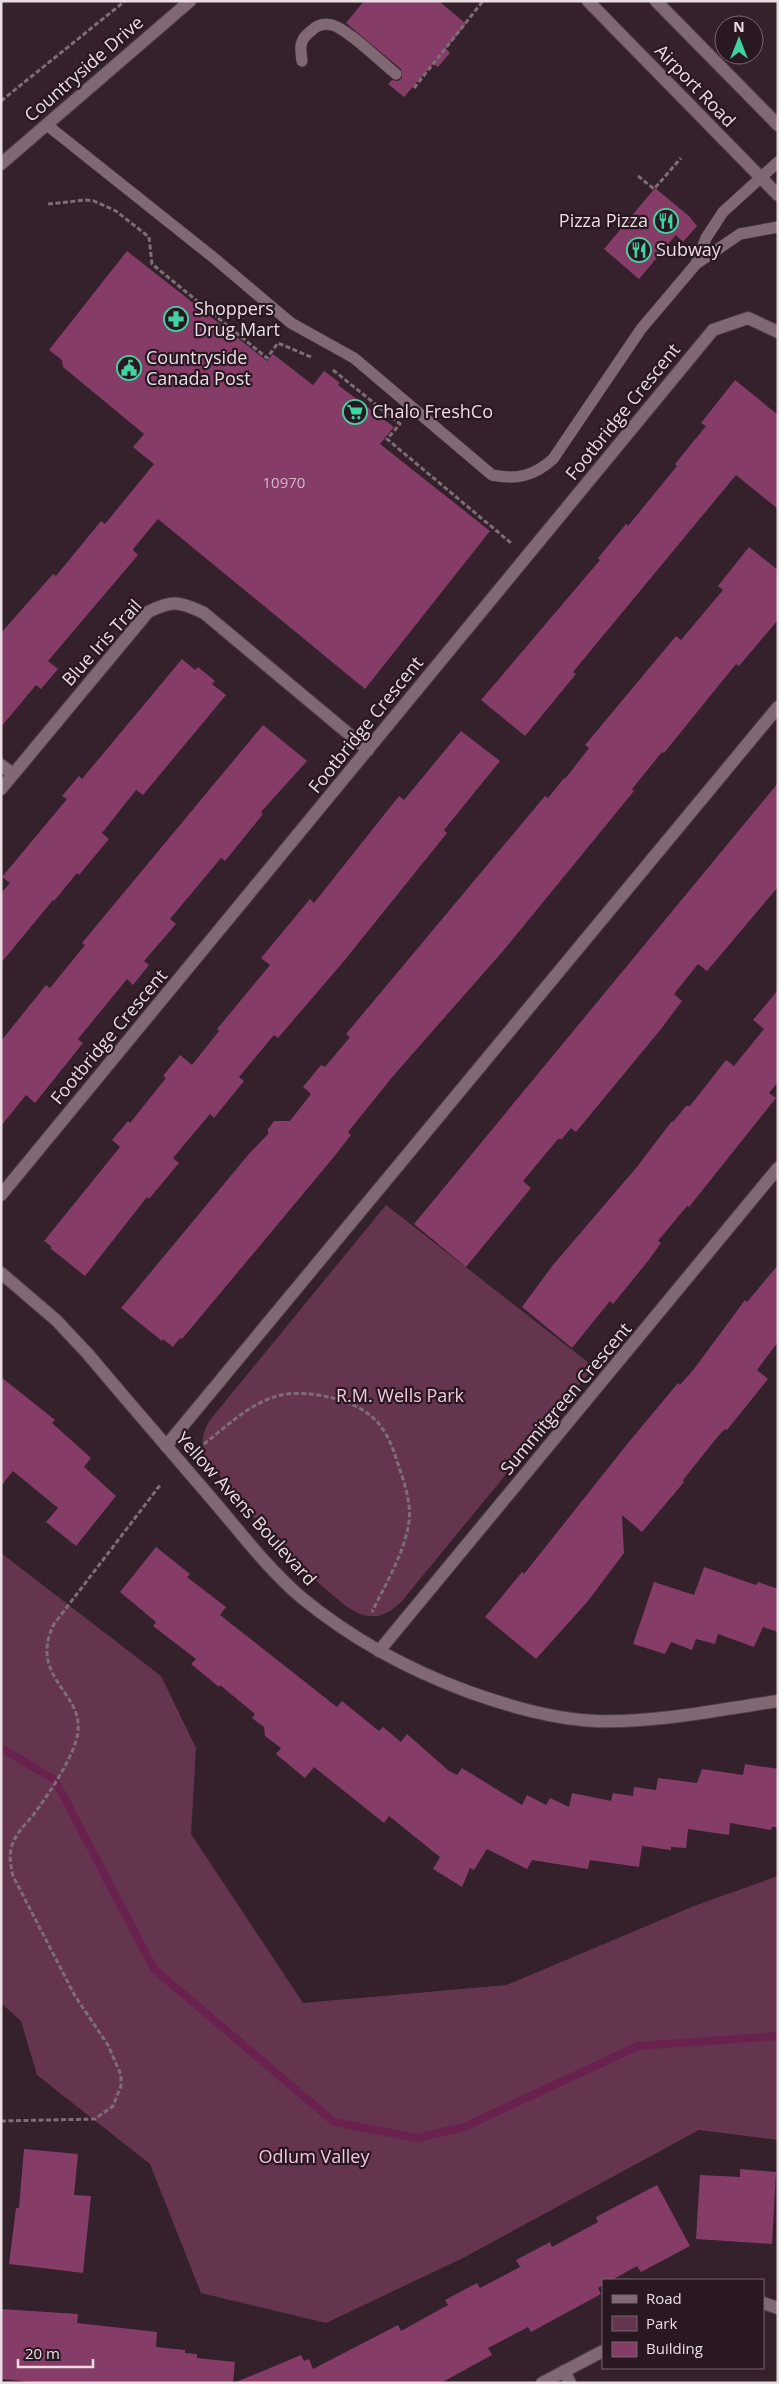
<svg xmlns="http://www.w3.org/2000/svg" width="779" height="2384" font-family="'Open Sans',sans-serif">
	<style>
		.green { fill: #653550 }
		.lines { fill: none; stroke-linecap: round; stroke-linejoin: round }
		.stream { stroke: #69224e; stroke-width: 8 }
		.building { fill: #853c67 }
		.lane-casing { stroke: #4d3d45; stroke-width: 12 }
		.street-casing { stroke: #4d3d45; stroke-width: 14 }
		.secondary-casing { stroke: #4d3d45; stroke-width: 14 }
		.path { stroke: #7d6d76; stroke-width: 3; stroke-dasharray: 5 2.5; stroke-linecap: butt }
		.lane { stroke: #806975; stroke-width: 11 }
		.street { stroke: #806975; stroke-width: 12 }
		.secondary { stroke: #806975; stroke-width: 12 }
		.labels { text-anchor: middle; stroke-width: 4.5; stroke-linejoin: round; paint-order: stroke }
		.number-label { font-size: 15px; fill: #d1b5c5 }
		.street-label { font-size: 18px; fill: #eadde4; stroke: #291721 }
		.poi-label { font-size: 18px; fill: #eadde4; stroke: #291721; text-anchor: start }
		.park-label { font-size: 18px; fill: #f3c8de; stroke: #291721 }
	</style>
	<rect width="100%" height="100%" fill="#34212b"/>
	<g class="green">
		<path d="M386,1205L594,1367L402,1601C393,1610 382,1618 369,1616C352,1614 339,1600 327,1590C278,1550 244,1506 205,1457C200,1443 203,1432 210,1420Z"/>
		<path d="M1,1553L161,1676L196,1748L191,1834L303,2003L507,1985L694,1906L778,1876V2140L699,2130L463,2258L326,2323L201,2293L150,2164L37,2075L21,2021L1,2003Z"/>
	</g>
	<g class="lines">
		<path class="stream" d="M1,1748L55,1780L154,1969L334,2122L417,2138L464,2127L638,2046L778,2036"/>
	</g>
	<g class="building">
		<path d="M364,1H439L466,24L446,49L450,53L438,67L433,64L404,97L388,84L392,80L398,81L402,78L401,69L346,23Z"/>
		<path d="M655,188L689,216L697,226L683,242L676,235L639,279L604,249Z"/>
		<path d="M127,251L267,361L273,354L313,385L324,371L340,383L338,385L394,427L380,444L490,531L365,689L158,519L134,548L133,550L138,555L48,661L58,669L41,689L36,685L1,727V633L53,574L56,576L101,521L105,524L154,464L133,447L144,434L63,367L62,360L49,350Z"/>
		<path d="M735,380L778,415V509L736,475L573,672L576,674L525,736L481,700L600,560L598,558L626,524L628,526L677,466L675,464L706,426L701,423Z"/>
		<path d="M749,547L778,570V620L739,666L736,664L664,753L662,752L632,789L634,791L503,951L394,1075L348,1132L351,1135L333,1158L182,1339L180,1338L173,1347L163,1339L162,1341L121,1308L248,1155L268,1134V1129L274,1121H290L311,1094L303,1087L321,1065L325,1067L350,1037L346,1034L545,796L548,798L564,778L565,779L589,748L585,745L676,636L681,640L723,590L718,586Z"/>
		<path d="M182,659L195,670L198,667L215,681L212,684L226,695L143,795L136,790L102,833L109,839L79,875L77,873L54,901L53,900L1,963V893L10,883L2,877L67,799L62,796L79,776L82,779Z"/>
		<path d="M263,725L307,761L261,812L263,814L225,861L221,858L170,919L176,924L144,961L149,965L133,985L127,979L78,1039L83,1043L35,1103L26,1095L1,1126V1041L46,985L50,988L85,945L82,943Z"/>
		<path d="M461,731L500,761L444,830L447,833L344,961L278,1038L274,1035L239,1077L244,1081L214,1118L210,1114L173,1158L179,1163L149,1199L147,1197L85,1276L50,1248L52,1247L44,1241L120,1147L112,1140L128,1121L130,1123L166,1078L163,1076L180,1055L192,1065L219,1031L217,1029L270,965L261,958L310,899L314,903L399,796L404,800Z"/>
		<path d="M778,783V887L707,971L698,964L674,994L682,1001L661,1029L576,1132L571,1128L562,1139H558L523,1181L531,1188L466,1267L414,1224Z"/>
		<path d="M778,990V1082L769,1093L776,1098L689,1207L687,1206L658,1241L661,1243L648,1261L613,1304L610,1301L572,1348L522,1307L553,1265L636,1168L672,1121L673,1122L686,1106H690L726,1060L734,1066L764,1029L753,1020Z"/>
		<path d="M778,1265V1342L757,1370L768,1379L727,1430L725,1429L719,1435L683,1480L684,1482L642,1532L622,1515L624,1553L588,1601L536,1659L485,1617L522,1572L524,1574L628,1443L678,1383L680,1385L694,1369L745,1300L747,1302Z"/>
		<path d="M1,1377L55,1420L52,1423L91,1458L84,1467L116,1496L76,1546L46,1522L58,1508L13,1471L1,1486Z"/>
		<path d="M156,1547L190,1574L187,1577L226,1607L220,1615L337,1707L342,1701L379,1731L383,1727L401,1742L407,1734L449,1771L457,1775L462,1768L522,1805L527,1795L546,1805L550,1798L569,1807L572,1793L611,1801L613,1793L633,1796L634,1787L656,1790L658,1778L697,1783L702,1769L743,1775L745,1764L778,1769V1827H772L771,1830L730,1823L729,1835L688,1829L686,1848L671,1847V1850L642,1846L639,1867L590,1860L588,1869L532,1860L527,1869L487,1849L474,1870L470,1868L462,1887L433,1869L440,1857L389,1816L384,1823L314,1767L305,1778L276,1754L281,1748L265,1736L264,1727L252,1718L255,1714L220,1685L219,1687L191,1664L196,1659L153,1626L156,1622L120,1592Z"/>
		<path d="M704,1567L756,1585L758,1582L778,1589V1632L763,1627L754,1647L718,1634L715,1644L696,1639L692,1650L671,1642L665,1654L633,1644L654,1582L694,1595Z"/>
		<path d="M24,2149L78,2154L74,2195L91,2196L83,2273L9,2264L16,2208H19Z"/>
		<path d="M740,2169L776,2172L772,2244L696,2239L700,2175L740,2177Z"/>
		<path d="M657,2185L690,2246L641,2272L637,2266L612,2280H603V2285L598,2288L601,2294L531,2332L528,2327L488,2348L492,2355L441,2383H234L301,2355L304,2361L309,2359L313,2369L398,2325L401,2331L448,2305L445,2300L477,2283L480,2288L520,2267L516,2260L550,2242L552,2247L598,2222L596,2217Z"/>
		<path d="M1,2309L78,2314L77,2323L157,2332L156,2347L185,2350V2353L197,2354V2358L235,2362L233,2383H42L1,2379Z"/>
	</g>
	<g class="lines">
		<defs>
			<g id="lane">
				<path d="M302,61C300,47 299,40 311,31C317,25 324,23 332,25C348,29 382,63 396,74"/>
				<path d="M47,125L214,258L291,323L354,358L492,475C517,480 534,476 553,459L641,329L696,264L740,234L778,227"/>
				<path d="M696,264L706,238L723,212L778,162"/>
			</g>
			<g id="street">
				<path d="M1,765L13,774"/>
				<path d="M1,789L148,612C172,600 179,601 204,613L368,750"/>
				<path d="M1,1195L713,330L748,318L778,332"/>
				<path d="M1,1273L56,1320L87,1353C130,1404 174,1455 217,1505C244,1537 270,1571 302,1598C352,1639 409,1670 469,1692C509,1706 552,1719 595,1721C656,1723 717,1710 778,1701"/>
				<path d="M166,1446L778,707"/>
				<path d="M379,1651L778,1168"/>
				<path d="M763,2303L778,2308"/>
				<path d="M564,2371L570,2383"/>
				<path d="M542,2383L603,2351"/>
			</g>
			<g id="secondary">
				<path d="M588,1L778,195"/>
				<path d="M656,1L778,125"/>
				<path d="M1,164L190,1"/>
			</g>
		</defs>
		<use href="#lane" class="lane-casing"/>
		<use href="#street" class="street-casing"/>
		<use href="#secondary" class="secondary-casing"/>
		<g class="path">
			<path d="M414,88L483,1"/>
			<path d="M1,101L125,1"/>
			<path d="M638,176L654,189L681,158"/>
			<path d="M48,204L86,200L94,201L116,211L149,237L152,264L267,358L278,343L311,357"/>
			<path d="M333,370L400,424L387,439L511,543"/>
			<path d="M204,1444C227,1426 251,1402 281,1395C309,1389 361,1400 379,1424C388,1435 393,1448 397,1461C404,1482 413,1505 408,1528C402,1557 385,1585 372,1612"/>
			<path d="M1,2121L95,2119L113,2106L121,2086V2075L108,2045L75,1996L13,1876C11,1867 9,1858 11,1849C14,1835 25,1825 34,1814C48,1795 69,1764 76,1741C91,1693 26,1681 54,1624L161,1484"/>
		</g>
		<use href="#lane" class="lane"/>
		<use href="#street" class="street"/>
		<use href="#secondary" class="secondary"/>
	</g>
	<defs>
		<symbol id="restaurant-ring" viewBox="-11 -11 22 22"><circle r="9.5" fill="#291721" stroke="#3fd4a2" stroke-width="1.5"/><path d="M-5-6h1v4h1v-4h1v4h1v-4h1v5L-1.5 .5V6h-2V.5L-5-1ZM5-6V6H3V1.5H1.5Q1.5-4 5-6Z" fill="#3fd4a2"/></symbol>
		<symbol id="pharmacy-ring" viewBox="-11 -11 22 22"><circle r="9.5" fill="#291721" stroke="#3fd4a2" stroke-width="1.5"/><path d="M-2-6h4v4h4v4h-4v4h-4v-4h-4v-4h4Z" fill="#3fd4a2"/></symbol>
		<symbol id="civic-ring" viewBox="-11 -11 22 22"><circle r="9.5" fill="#291721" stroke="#3fd4a2" stroke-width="1.5"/><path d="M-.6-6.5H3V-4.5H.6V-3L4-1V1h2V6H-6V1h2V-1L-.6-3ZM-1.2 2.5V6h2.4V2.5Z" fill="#3fd4a2"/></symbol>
		<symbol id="supermarket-ring" viewBox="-11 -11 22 22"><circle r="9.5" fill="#291721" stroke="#3fd4a2" stroke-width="1.5"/><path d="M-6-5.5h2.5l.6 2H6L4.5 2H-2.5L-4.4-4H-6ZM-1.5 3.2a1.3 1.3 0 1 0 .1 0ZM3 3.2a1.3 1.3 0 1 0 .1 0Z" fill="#3fd4a2"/></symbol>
	</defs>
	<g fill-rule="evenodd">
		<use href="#restaurant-ring" x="652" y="207" width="28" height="28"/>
		<use href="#restaurant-ring" x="625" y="236" width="28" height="28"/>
		<use href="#pharmacy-ring" x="162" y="305" width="28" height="28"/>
		<use href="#civic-ring" x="115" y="354" width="28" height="28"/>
		<use href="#supermarket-ring" x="341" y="398" width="28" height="28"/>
	</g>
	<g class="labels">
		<g class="number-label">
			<text x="284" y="488">10970</text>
		</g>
		<g class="street-label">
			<text transform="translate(84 69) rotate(-41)" y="6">Countryside Drive</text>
			<text transform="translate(695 86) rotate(46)" y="6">Airport Road</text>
			<text transform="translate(623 412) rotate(-51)" y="6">Footbridge Crescent</text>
			<text transform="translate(102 643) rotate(-48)" y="6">Blue Iris Trail</text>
			<text transform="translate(366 725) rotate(-51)" y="6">Footbridge Crescent</text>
			<text transform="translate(109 1037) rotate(-50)" y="6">Footbridge Crescent</text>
			<text transform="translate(566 1399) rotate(-50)" y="6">Summitgreen Crescent</text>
			<text transform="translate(246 1509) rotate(48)" y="6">Yellow Avens Boulevard</text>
		</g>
		<g class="poi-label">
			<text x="648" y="227" text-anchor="end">Pizza Pizza</text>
			<text x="656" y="256">Subway</text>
			<text x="194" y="315">Shoppers<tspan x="194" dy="21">Drug Mart</tspan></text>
			<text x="146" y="364">Countryside<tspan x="146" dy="21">Canada Post</tspan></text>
			<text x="372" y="418">Chalo FreshCo</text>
		</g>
		<g class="park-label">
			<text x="400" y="1402">R.M. Wells Park</text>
			<text x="314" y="2163">Odlum Valley</text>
		</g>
	</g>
	<rect width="779" height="2384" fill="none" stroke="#eadde4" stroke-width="5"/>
	<rect x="602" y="2279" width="162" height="90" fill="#291721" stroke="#76666f"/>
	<rect x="612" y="2295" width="25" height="8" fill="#806975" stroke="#76666f"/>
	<text x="646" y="2304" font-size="15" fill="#eadde4">Road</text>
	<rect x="612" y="2316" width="25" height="15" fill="#653550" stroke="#76666f"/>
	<text x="646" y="2329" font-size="15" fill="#eadde4">Park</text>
	<rect x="612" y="2342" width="25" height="15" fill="#853c67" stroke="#76666f"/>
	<text x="646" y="2354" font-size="15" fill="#eadde4">Building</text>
	<g transform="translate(739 40)"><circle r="24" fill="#291721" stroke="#76666f"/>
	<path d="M0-4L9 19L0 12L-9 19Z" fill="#3fd4a2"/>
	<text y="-8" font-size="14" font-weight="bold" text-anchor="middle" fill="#eadde4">N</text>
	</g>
	<path d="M18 2359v8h75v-8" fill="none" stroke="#eadde4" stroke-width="2.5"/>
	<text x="25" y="2359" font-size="15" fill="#eadde4" stroke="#291721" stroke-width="4" paint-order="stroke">20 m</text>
</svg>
